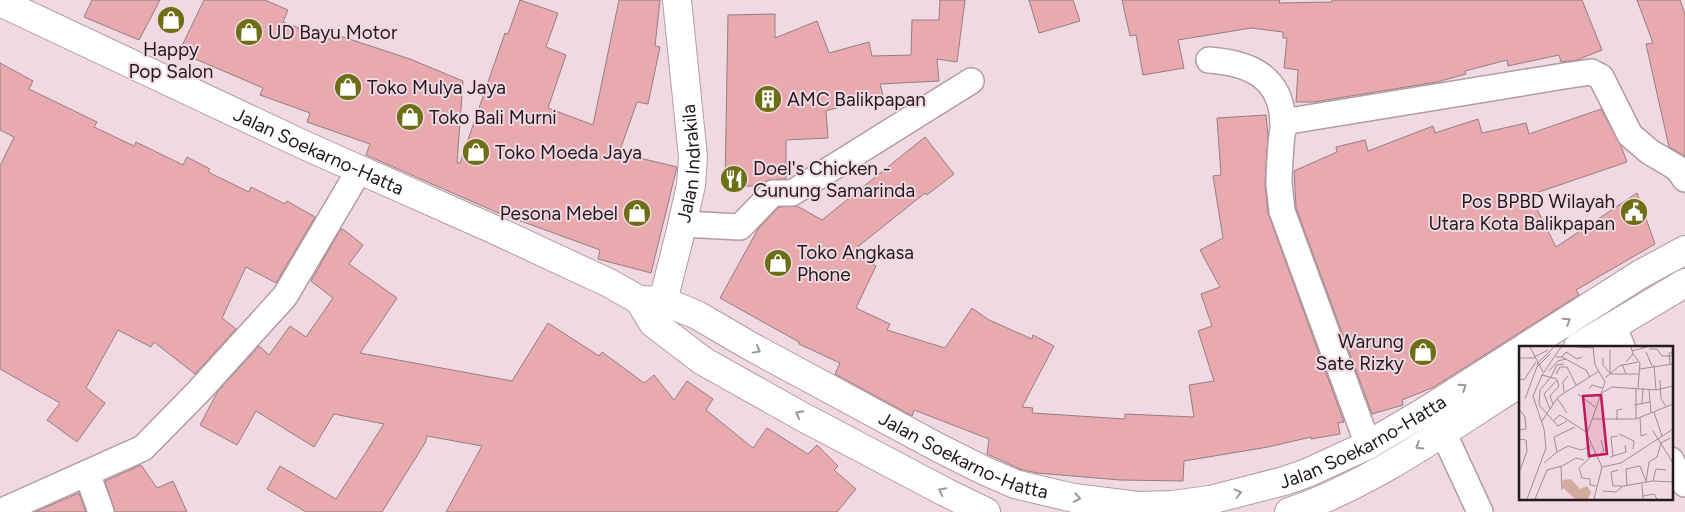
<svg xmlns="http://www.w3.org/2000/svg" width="1685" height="512" font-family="Figtree,sans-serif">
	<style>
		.building { fill: #e8aaae; stroke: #967e80 }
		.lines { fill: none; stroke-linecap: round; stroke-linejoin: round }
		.minor-casing { stroke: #b29ca5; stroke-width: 28 }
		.tertiary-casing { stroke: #b29ca5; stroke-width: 30 }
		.trunk-casing { stroke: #b29ca5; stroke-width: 30 }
		.minor { stroke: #fff; stroke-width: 25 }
		.tertiary { stroke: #fff; stroke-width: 28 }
		.trunk { stroke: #fff; stroke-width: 28 }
		.oneway { stroke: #9c989a }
		.labels { text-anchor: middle; stroke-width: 4; stroke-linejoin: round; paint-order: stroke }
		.poi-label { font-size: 19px; fill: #231a1e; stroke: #f0d9e2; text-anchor: start }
		.street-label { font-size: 19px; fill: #231a1e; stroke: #f0d9e2 }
		.inset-road { fill: none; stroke: #9e8d94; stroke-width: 1 }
		.view { fill: #c2185b; fill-opacity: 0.15; stroke: #c2185b; stroke-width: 2.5 }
		.inset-edge { fill: none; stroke: #231a1e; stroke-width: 2.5 }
	</style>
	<rect width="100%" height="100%" fill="#f0d9e2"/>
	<g class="building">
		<path d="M92,0H160L139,40L84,17Z"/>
		<path d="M204,0H265L288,10L283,22L335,41L337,35L410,59L463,81L457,163H460L505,33L508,34L520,0L558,13L546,47L566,55L548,108L593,125L619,0H660L655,46L660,47L648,104L637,102L619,153L677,167L651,273L598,259L600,250L496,212L366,155L370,144L307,122L310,113L260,95L263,88L179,52Z"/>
		<path d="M940,0H965L957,62L937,59L939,81L880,84L883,95L826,111L828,138L786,140V179L768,180L760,186H725L728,15L775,14V38L817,21L829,53L869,42L872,56L911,55L912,20H939Z"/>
		<path d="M1029,0H1073L1080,21L1039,33Z"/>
		<path d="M1122,0H1280L1279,3L1332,2V0H1582L1602,50L1577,60L1561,62L1559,55L1508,66L1507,60L1465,71L1466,74L1437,82L1314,102H1296L1298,70L1284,68L1287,38H1283V32L1251,28L1178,40L1184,68L1143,75L1136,35L1130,36Z"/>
		<path d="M1637,0H1680L1685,14V156L1669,147L1646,44L1653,43Z"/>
		<path d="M0,63L33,81L29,89L97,122L94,127L134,146L136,142L183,165L187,157L210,169L208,172L249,192L251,187L285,204L287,201L315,217L276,283L246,267L222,318L236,329L195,374L154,342L151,347L118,330L86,388L105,403L77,442L47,420L60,403L0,369V166L14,137L0,130Z"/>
		<path d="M1601,109L1621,146L1627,162L1530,195L1556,247L1637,193L1655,244L1576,290L1579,295L1434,387L1402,400L1403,405L1372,414L1296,208L1294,171L1337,152L1336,147L1365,140L1368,151L1433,126L1435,133L1478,119L1482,133L1526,123L1529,134Z"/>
		<path d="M1266,115L1268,136L1265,184L1268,213L1344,422L1338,423L1340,434L1311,439V437L1268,447L1184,461L1183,481L1120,480L1037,473L1020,469L987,454L989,439L914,410L912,416L835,374L840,363L799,344V342L720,298L758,229L779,207L797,206L822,220L925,137L954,174L927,195L925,193L850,253L876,266L856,308L890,324L887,330L945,348L972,308L989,320L1032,339L1033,335L1054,346L1022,407L1033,408L1032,413L1125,419V414L1194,417L1189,385L1214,381L1198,331L1212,326L1201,294L1220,287L1200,250L1223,238L1213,176L1221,175L1217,118Z"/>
		<path d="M343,229L363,245L349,264L397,298L360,353L512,381L548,323L599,356L602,352L644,383L654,375L674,400L687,381L713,399L706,410L753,448L767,428L808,454L817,445L838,466L834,470L856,489L837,512H446L482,446L427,436L425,443L382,512H306L267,489L280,466L336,499L384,424L334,414L314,447L256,411L237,445L200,425L218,391L259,346L269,355L290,326L306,337L333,298L311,281L340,230Z"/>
		<path d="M141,465L157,488L173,481L187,512H115L105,481Z"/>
		<path d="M79,493L86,512H35Z"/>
	</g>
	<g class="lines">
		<defs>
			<g id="minor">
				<path d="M1209,60C1249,63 1281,76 1283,122C1284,130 1281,138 1281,145C1280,158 1279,171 1279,184C1280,193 1281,202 1282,211L1368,445"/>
				<path d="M1283,122L1564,76L1591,72L1601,77L1630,135L1650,152L1677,168L1685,179"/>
				<path d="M682,224L740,227L773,193H792L971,81"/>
				<path d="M1613,325L1622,347"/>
				<path d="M1433,415L1443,432L1480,512"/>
				<path d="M1671,460L1677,472L1685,484"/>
				<path d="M87,473L101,512"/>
				<path d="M0,512L143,448L199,391L285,296L360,169"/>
			</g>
			<g id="tertiary">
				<path id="s1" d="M653,322L663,301L680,234L691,185L693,157L677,0"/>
			</g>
			<g id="trunk">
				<path id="s2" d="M0,2L304,145L493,229L609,283L639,300L663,301L697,315L750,346L939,448L985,471L1015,484L1044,491L1074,498L1138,506L1172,505L1210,500L1284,481L1307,473L1368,445L1429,409L1520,351"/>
				<path d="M639,300L653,323L703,361L801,416L945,492L986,512"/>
				<path d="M1526,347L1639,275L1685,250"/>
				<path d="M1578,347L1685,283"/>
				<path d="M1289,512C1371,485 1447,429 1520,383"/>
			</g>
		</defs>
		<use href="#minor" class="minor-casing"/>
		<use href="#tertiary" class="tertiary-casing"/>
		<use href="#trunk" class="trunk-casing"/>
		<use href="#minor" class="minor"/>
		<use href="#tertiary" class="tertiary"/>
		<use href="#trunk" class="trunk"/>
	</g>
	<defs><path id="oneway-chevron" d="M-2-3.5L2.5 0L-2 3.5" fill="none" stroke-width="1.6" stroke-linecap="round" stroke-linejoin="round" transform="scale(1.25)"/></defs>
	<g class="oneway">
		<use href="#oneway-chevron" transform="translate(1567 321) rotate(-33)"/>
		<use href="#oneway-chevron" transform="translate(757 350) rotate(29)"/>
		<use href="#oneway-chevron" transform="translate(1463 387) rotate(-33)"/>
		<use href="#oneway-chevron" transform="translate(799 414) rotate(-152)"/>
		<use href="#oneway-chevron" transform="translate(1419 446) rotate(148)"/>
		<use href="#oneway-chevron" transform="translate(942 491) rotate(-152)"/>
		<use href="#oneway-chevron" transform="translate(1238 493) rotate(-14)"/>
		<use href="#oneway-chevron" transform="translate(1077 498) rotate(10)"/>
	</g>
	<defs>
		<symbol id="shop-disc" viewBox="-11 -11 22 22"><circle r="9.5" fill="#6c6f14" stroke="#f0d9e2"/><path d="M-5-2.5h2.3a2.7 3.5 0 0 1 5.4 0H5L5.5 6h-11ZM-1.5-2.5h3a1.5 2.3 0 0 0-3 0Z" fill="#fff"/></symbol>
		<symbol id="building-disc" viewBox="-11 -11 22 22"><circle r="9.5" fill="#6c6f14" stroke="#f0d9e2"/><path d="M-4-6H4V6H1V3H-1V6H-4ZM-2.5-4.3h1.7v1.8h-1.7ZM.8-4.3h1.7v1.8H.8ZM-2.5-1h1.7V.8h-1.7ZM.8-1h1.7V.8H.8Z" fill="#fff"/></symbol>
		<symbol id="restaurant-disc" viewBox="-11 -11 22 22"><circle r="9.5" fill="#6c6f14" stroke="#f0d9e2"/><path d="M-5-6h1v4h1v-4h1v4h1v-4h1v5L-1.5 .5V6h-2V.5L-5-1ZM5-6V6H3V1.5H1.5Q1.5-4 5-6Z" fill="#fff"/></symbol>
		<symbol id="civic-disc" viewBox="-11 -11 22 22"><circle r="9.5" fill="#6c6f14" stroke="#f0d9e2"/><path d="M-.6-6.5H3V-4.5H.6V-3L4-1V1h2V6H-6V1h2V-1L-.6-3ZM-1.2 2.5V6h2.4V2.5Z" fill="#fff"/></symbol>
	</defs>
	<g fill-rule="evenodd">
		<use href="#shop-disc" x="155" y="4" width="32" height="32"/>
		<use href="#shop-disc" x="233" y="16" width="32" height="32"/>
		<use href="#shop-disc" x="332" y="71" width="32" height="32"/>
		<use href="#building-disc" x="752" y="83" width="32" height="32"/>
		<use href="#shop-disc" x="394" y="101" width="32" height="32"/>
		<use href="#shop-disc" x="460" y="136" width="32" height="32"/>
		<use href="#restaurant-disc" x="718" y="163" width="32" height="32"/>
		<use href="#civic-disc" x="1618" y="196" width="32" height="32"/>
		<use href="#shop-disc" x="621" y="197" width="32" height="32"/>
		<use href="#shop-disc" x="762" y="247" width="32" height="32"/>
		<use href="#shop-disc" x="1407" y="336" width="32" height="32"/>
	</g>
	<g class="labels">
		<g class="poi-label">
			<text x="268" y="39">UD Bayu Motor</text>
			<text x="171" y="56" text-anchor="middle">Happy<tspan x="171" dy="22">Pop Salon</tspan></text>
			<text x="367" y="94">Toko Mulya Jaya</text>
			<text x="787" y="106">AMC Balikpapan</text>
			<text x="429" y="124">Toko Bali Murni</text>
			<text x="495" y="159">Toko Moeda Jaya</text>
			<text x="753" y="175">Doel's Chicken -<tspan x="753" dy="22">Gunung Samarinda</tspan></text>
			<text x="1615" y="208" text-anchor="end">Pos BPBD Wilayah<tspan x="1615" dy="22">Utara Kota Balikpapan</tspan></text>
			<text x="618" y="220" text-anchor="end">Pesona Mebel</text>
			<text x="797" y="259">Toko Angkasa<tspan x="797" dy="22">Phone</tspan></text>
			<text x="1404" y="348" text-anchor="end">Warung<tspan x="1404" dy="22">Sate Rizky</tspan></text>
		</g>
		<g class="street-label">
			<text dy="7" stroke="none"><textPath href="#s2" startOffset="352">Jalan Soekarno-Hatta</textPath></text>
			<text dy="7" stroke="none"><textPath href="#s1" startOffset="164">Jalan Indrakila</textPath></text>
			<text dy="7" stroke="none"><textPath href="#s2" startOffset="1488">Jalan Soekarno-Hatta</textPath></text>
			<text dy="7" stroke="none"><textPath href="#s2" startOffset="1068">Jalan Soekarno-Hatta</textPath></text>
		</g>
	</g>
	<g transform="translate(1519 346)">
		<rect width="154" height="154" fill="#f0d9e2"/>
		<path d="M52,133L61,143L68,140L72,146L69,153H56L43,141L44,134Z" fill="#d4ac9f"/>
		<path class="inset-road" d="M11,1L24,26M57,1L74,2M74,1L76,19L86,36L68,88L83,121L75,153M130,3H138L143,10H154M91,4V28M113,5L128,1M127,6L133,20M114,8L121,17L119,42M15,11L29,4M37,11H43L67,24L71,31M43,11L47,6L58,13L63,11M0,12H16M84,12V19L91,27M107,16L114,8L112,1M18,18L35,1M103,18L107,28H120M151,18L150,7H154M135,19L137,44M19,20L31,8M121,23L154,18M30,25L39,15L47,13M37,28L41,21H48L57,39M91,28H107M23,29L38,33M32,31L21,44L20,59L39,80L48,75M32,31L38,19L45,18M86,32L100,20L119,16M0,33L5,34L17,16M141,34L142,53L147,60M70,43L73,39L83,42M130,43L132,67M45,46L44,36L49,30M83,47L93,41L137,44L154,40M59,48L76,61M38,52L48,67M6,53L19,18M34,58L31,50L40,40L38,34M123,58L124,42M115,59L131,56M0,63L6,71L7,83L0,84M31,63L25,48L38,34M135,66L143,90M121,71L122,90L128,88M74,73H117L154,58M117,73V42M35,74L41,69L67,86M98,74V64L103,63M23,75L39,51L80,25M56,81L35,91L38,106L49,100L62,104L72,100M134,85L154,117M100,88L115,95L114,103M0,93L7,94L8,105L0,127M76,107L60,122L63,132L71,133V139L77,140M79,110L85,105L82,94M94,110L92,91L99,90M91,111L107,106L106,99M25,117L38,106M42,121L43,144M83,121L102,117L154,83M28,124L43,120L57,112L65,114M99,124L92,126L94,140H103M134,135L137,123L147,124M127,136L130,116L138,111L142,97L151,92M123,138L124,153M108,140L107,123L121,120L127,135M84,145L97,146L104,140L134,135L154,136M124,150L135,148L138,153M8,153L27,102L25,83L14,50L23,29L42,1M16,153L28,124"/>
		<path class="view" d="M82,49L88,108L70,110L64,50Z"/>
		<rect width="154" height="154" class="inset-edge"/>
	</g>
</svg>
